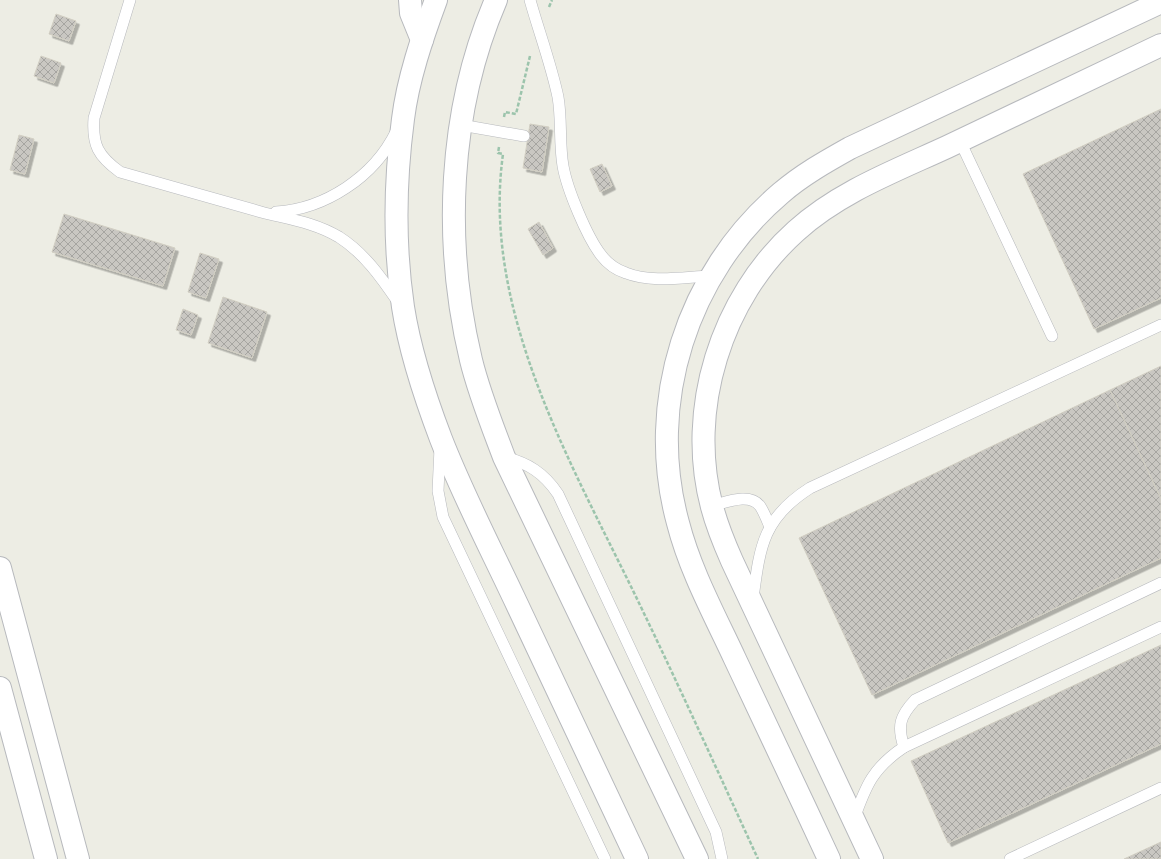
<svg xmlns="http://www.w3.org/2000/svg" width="1161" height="859" font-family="'Fira Sans',sans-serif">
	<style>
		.building { fill: url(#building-cross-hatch); stroke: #d2cfc3; filter: url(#shadow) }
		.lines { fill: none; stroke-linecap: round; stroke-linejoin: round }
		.service-casing { stroke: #b7b9bd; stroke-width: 12 }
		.minor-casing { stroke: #b7b9bd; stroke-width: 24 }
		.tertiary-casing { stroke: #b7b9bd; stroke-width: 24 }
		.path { stroke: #9cc4ac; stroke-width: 2.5; stroke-dasharray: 4 2; stroke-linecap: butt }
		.service { stroke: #fff; stroke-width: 11 }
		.minor { stroke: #fff; stroke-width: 22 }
		.tertiary { stroke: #fff; stroke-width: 22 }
	</style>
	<defs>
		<pattern id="building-cross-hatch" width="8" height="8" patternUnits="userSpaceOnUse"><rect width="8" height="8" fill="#c9c7c2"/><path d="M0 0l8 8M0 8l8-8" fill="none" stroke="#a6a5a1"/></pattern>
		<filter id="shadow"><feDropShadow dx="3.5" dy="3.5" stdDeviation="0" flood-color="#0004"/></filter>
	</defs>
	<rect width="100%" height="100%" fill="#edede4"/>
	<g class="building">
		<path d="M56,14L76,21L69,41L49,34Z"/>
		<path d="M41,56L61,63L54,83L34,76Z"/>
		<path d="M1161,109V298L1094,329L1023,174Z"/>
		<path d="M530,124L549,127L542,172L523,168Z"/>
		<path d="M19,135L34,139L25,174L10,170Z"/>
		<path d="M602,164L612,186L600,192L590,169Z"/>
		<path d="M64,214L175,248L163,286L52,252Z"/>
		<path d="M539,222L553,248L543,255L528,229Z"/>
		<path d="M200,253L219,259L206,298L188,292Z"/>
		<path d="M223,297L267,312L252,358L208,343Z"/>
		<path d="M183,309L198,315L191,335L176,330Z"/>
		<path d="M1161,366V499L1110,390Z"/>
		<path d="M1110,390L1161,499V558L872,695L799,538Z"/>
		<path d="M1161,645V744L948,843L911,761Z"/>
		<path d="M1161,842V859H1124Z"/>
	</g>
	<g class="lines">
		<defs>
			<g id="service">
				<path d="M130,0L94,118C92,145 98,156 120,172C167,185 214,199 261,212C288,219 314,222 339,237C364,253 381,277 398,302"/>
				<path d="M530,0C539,32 551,64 558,97C562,120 559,143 563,166C567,189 587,237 601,255C607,263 617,270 626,273C651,283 684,277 710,276"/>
				<path d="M461,125L524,136"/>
				<path d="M960,141L1052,336"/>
				<path d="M276,212C325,209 374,177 396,132"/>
				<path d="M440,448L438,491L443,517L605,859"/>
				<path d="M504,457C528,463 544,473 558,494L716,832L722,859"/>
				<path d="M711,506C725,503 749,492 760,506C764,512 767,520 770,527"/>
				<path d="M753,598C760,546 763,518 810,488L1161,325"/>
				<path d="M904,747C897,726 900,716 915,700L1161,583"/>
				<path d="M854,819C866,785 873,768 904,747L1161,627"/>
				<path d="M1010,859L1161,788"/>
			</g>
			<g id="minor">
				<path d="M410,0L411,13L422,40"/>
				<path d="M829,859C798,792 766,725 735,659C714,614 690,570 678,523C645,403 687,273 781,193C802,175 825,162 850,148L1161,2"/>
				<path d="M872,859L732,561C724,543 717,526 712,507C686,410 721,298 796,231C839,192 895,171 947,147C1019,113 1090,79 1161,45"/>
			</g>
			<g id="tertiary">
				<path d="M436,0C422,38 408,79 403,119C395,180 394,246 403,307C410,352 425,397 441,439C462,493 489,545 514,598C555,685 596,772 637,859"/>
				<path d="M496,0C448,111 443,243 471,360C479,393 492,425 504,457L697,859"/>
				<path d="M0,568L78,859"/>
				<path d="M0,688L46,859"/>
			</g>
		</defs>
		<use href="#service" class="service-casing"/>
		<use href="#minor" class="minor-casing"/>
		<use href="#tertiary" class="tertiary-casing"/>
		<g class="path">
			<path d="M549,7L552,0"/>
			<path d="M504,117L505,112L516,114L530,56"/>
			<path d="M499,147L498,153L503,154C481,312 573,466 639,603C680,688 719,774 758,859"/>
		</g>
		<use href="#service" class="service"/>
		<use href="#minor" class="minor"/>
		<use href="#tertiary" class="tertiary"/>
	</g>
</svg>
